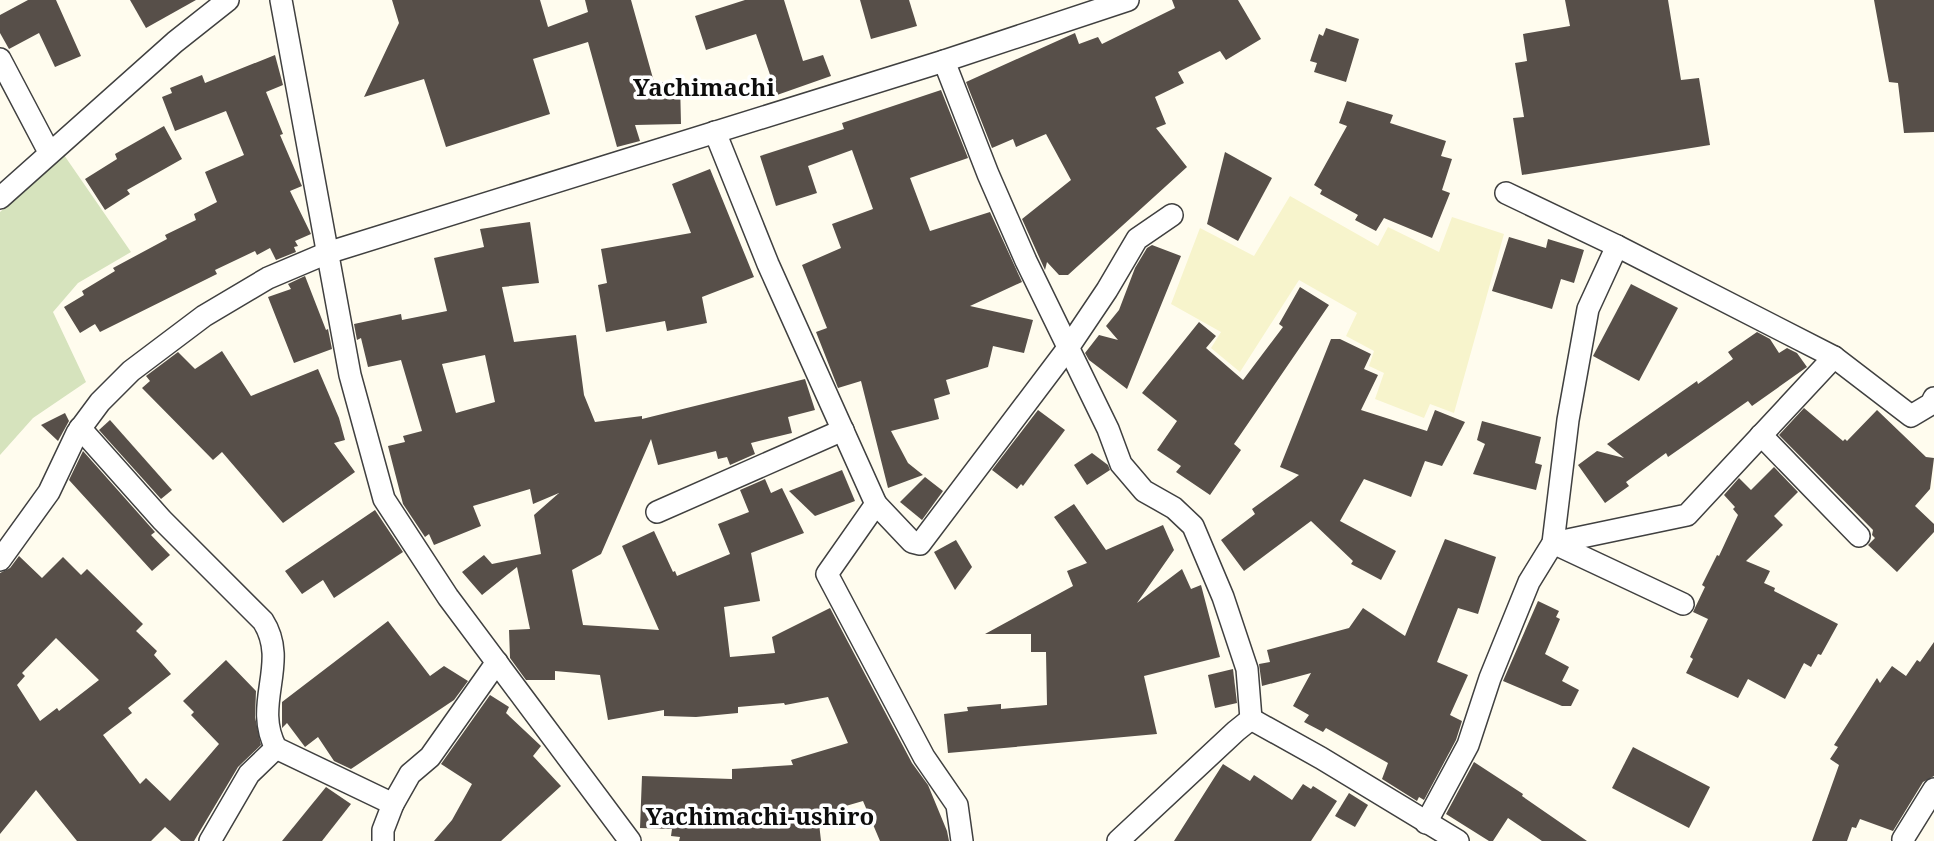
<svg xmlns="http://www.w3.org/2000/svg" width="1934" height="841" font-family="'Noto Serif',serif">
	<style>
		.farmland { fill: #f7f4cc }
		.cemetery { fill: #d6e3bd }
		.building { fill: #574f49; fill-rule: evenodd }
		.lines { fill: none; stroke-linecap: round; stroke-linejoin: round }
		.street-casing { stroke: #404040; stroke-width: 24 }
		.street { stroke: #fff; stroke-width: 21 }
		.labels { text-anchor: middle; stroke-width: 7; stroke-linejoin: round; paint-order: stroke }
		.quarter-label { font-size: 24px; font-weight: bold; fill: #0d0d0d; stroke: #fff }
	</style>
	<rect width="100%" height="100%" fill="#fffcee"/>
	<path class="farmland" d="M1290,196L1378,246L1388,227L1439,252L1452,217L1504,234L1454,413L1430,404L1424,418L1375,399L1384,373L1369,366L1374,351L1346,336L1357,313L1299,280L1240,372L1211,348L1221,332L1171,304L1200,228L1254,256Z"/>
	<path class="cemetery" d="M64,155L131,252L78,283L53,312L86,382L33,418L0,455V212Z"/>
	<g class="building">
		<path d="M28,0H56L81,56L55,67L39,33L9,49L0,33V15Z"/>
		<path d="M130,0H196L146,28Z"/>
		<path d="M392,0H540L548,27L588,12L585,0H631L654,82H680L681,124L635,125L640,141L617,147L588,42L533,59L550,114L446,147L424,79L364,97L399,23Z"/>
		<path d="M745,0H784L803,61L823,55L831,76L777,95L756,34L706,50L695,16Z"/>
		<path d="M860,0H909L917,26L871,39Z"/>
		<path d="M1172,0H1238L1261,39L1226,60L1220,51L1178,72L1184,83L1155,97L1166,124L1156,128L1187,167L1068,275H1059L1047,262L1045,270L1022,219L1071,180L1046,134L1016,147L1013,139L992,148L966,82L1075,33L1079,44L1098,37L1102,44L1175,8Z"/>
		<path d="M1565,0H1668L1681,80L1699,78L1710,145L1522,175L1513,118L1524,117L1515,63L1527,61L1523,34L1570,26Z"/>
		<path d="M1874,0H1934V132L1904,133L1898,83L1889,82Z"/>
		<path d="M1326,28L1359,39L1346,82L1314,72L1317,63L1310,61L1319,34L1323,36Z"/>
		<path d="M275,55L283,85L266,92L283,134L280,135L301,184L302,186L290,191L311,234L295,241L298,246L294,247L296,252L276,260L270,248L257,255L255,251L215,270L217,274L100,332L95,324L80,333L64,307L84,295L82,291L115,271L113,268L167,239L165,235L196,220L194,214L217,202L205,172L244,155L226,111L175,131L162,97L172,93L170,88L202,75L205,83Z"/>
		<path d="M941,90L968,158L910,178L930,231L990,212L1022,282L970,306L1033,320L1024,353L993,346L988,367L946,380L950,394L934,399L939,419L891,431L908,463L923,475L888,488L861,381L838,388L816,332L827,328L802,265L841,248L832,224L873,209L852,150L808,166L817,193L776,206L760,156L844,129L842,123Z"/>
		<path d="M1347,101L1393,115L1390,123L1446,141L1441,156L1452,159L1442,190L1450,193L1432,238L1384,218L1376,231L1355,220L1358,215L1320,194L1322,190L1314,185L1347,126L1339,123Z"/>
		<path d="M164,126L182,159L127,190L130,194L105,210L85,179L117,159L115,154Z"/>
		<path d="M1225,152L1272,178L1238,241L1207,224Z"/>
		<path d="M710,169L754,277L702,297L707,323L667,331L665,321L606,332L598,285L607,283L601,249L691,233L672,184Z"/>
		<path d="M530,222L539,283L502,287L514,342L576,335L584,395L595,422L642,416V419L805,379L815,410L788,417L792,433L751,443L755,454L730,465L727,457L718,459L716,451L658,465L651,439L601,554L572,570L583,625L659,630L622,546L654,531L673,572L675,571L677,576L730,554L718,524L749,512L740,490L765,479L771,493L782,488L804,533L751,553L760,601L724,607L730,657L775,653L772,637L830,608L912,763L928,785L947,831L949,841H880L863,801L818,814L821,841H679L680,837L671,836L672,829L640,828L642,776L732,779V769L793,765L791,760L848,743L828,697L785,705L784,703L738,707V713L696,717L664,716V710L608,720L600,675L555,671V680H526L510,658L509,630L530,629L517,567L482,595L462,572L484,555L492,564L541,554L534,515L559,493L533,504L530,489L473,506L481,526L434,545L429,534L425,537L403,504L388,446L405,442L403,436L422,431L401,360L368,367L361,338L357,340L354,324L401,314L402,320L447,311L434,258L484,247L480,229ZM485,355L495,402L456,413L442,364Z"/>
		<path d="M1509,237L1546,248L1548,239L1584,250L1574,283L1561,279L1552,309L1492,291Z"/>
		<path d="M1152,245L1181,256L1127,389L1089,360L1085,353L1099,335L1118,340L1106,326L1119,310L1135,268L1147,248Z"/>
		<path d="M305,276L326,330L328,329L332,349L294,363L268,297L291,289L288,284Z"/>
		<path d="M1631,284L1678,308L1639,381L1593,356Z"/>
		<path d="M1300,287L1329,305L1234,444L1241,450L1210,495L1176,472L1181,466L1157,450L1177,421L1142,393L1199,322L1216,336L1206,348L1243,380L1283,327L1279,324Z"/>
		<path d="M1757,332L1770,339L1779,353L1787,348L1797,353L1807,367L1752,406L1748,401L1668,457L1666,453L1626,482L1629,486L1605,503L1578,465L1597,451L1624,458L1607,444L1697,381L1698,384L1733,359L1728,352Z"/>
		<path d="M1331,339H1340L1371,354L1364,369L1378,375L1361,410L1427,431L1435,410L1465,422L1442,466L1425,461L1411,497L1364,479L1340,521L1396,551L1381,580L1351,564L1353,561L1311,521L1244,571L1221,540L1255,514L1252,509L1299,475L1280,467Z"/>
		<path d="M222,351L251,396L318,369L339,418L345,440L334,443L355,472L283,523L222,452L213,460L142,388L150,381L146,376L178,352L195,369Z"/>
		<path d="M1804,408L1843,441L1845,439L1847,441L1877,410L1926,457L1934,458L1930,489L1915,506L1934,524V532L1897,572L1868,545L1875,538L1872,535L1873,530L1779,435Z"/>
		<path d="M1038,410L1065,430L1023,486L1021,484L1017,489L992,470Z"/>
		<path d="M65,413L69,421L58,441L41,425Z"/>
		<path d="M110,420L172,490L161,499L99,430Z"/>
		<path d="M1482,421L1541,437L1535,463L1542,465L1536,490L1473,474L1485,444L1477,440Z"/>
		<path d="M83,451L155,532L151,535L170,555L152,571L69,480Z"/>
		<path d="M1092,453L1108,465L1110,470L1087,485L1074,465Z"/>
		<path d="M1774,467L1798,492L1774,516L1783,525L1746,561L1770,571L1764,583L1775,588L1774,591L1838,624L1821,655L1818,654L1811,667L1804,663L1785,699L1748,679L1738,698L1686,673L1693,659L1690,657L1708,619L1693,612L1705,587L1702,585L1717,555L1719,556L1738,515L1733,509L1735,507L1724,495L1739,478L1751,490Z"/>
		<path d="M842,470L855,501L815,516L789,491Z"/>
		<path d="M925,477L943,491L922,520L900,502Z"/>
		<path d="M1074,504L1106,550L1163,525L1174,550L1137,603L1182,569L1191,589L1201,585L1220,657L1144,676L1157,734L948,753L944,714L968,711L967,707L1001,704V709L1047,705L1046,652H1031V634H985L1073,586L1067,571L1087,563L1054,517Z"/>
		<path d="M375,510L403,552L334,598L323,580L302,594L285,571Z"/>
		<path d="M1445,539L1496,557L1478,614L1458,608L1437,662L1468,675L1450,715L1462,721L1456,740L1424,800L1419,797L1417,801L1382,779L1388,763L1326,728L1323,732L1304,722L1309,715L1293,706L1311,673L1262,686L1259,664L1270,662L1267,650L1349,628L1363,608L1405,636Z"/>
		<path d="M956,540L972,567L955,590L934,552Z"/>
		<path d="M19,556L42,578L63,557L81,575L87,569L143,624L136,631L157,651L154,655L171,674L128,708L132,713L103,735L140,784L146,778L170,801L219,744L191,715L194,712L183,701L226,660L256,691L255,717L261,745L238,767L194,841H181L165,827L151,841H77L36,790L0,834V573L10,568ZM56,638L99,680L59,711L57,708L40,721L17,685L25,676L22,673Z"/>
		<path d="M1538,601L1559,611L1556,617L1560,619L1545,654L1569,667L1562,681L1579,690L1571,706H1562L1503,681Z"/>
		<path d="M388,621L430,676L444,666L468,681L454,700L351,769L334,761L318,737L305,747L287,723L282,728V702Z"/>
		<path d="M1934,642V776L1923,782L1893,831L1860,819L1856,828L1852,827L1847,841H1812L1839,765L1830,759L1838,747L1834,745L1877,678L1880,683L1892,666L1906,676L1917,660L1920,662Z"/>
		<path d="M1233,669L1237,703L1215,708L1208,675Z"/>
		<path d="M490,695L509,707L506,713L541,746L533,756L561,786L501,841H434L452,820L472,784L441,764Z"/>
		<path d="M1633,747L1710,787L1689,828L1612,788Z"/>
		<path d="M1474,762L1523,794L1522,796L1587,841H1542L1508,818L1493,841H1489L1446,814Z"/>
		<path d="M1223,764L1250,781L1254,775L1292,800L1303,784L1311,789L1313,786L1337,801L1311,841H1174Z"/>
		<path d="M326,787L351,804L322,841H282Z"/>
		<path d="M1349,793L1368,805L1355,827L1335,816Z"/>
	</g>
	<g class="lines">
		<defs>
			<g id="street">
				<path d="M281,0L350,375L384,499L448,597L630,841"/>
				<path d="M0,59L49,152"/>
				<path d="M944,61L988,174L1026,261L1108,429L1121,464L1144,491L1174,508L1193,526L1223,597L1247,669L1251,719"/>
				<path d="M715,132L768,264L876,504L827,574L924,757L957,805L962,841"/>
				<path d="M1506,193L1617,246L1834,357L1911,416L1931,404L1934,398"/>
				<path d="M0,198L175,42L228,0"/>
				<path d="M80,428L162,520L263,621C290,663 252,704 276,748L393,804"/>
				<path d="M1761,435L1859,536"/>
				<path d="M876,504L912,542L920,544L1068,348L1107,290L1137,239L1172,215"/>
				<path d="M657,512L843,430"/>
				<path d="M1553,543L1687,515L1834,357"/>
				<path d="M1553,543L1683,604"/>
				<path d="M0,560L49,492L77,433L100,402L131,371L204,316L268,278L327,253L944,61L1128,0"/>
				<path d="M1251,719L1321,758L1458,841"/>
				<path d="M1426,823L1468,745L1490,678L1529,582L1553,543L1568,420L1588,309L1617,246"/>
				<path d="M210,841L249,774L276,748"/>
				<path d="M383,841V830L393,804L410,774L430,757L497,662"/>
				<path d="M1118,841L1236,731L1251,719"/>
				<path d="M1904,841L1903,839L1934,789"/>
			</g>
		</defs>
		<use href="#street" class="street-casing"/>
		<use href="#street" class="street"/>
	</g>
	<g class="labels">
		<g class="quarter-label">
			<text x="704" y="96">Yachimachi</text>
			<text x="760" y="825">Yachimachi-ushiro</text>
		</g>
	</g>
</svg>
